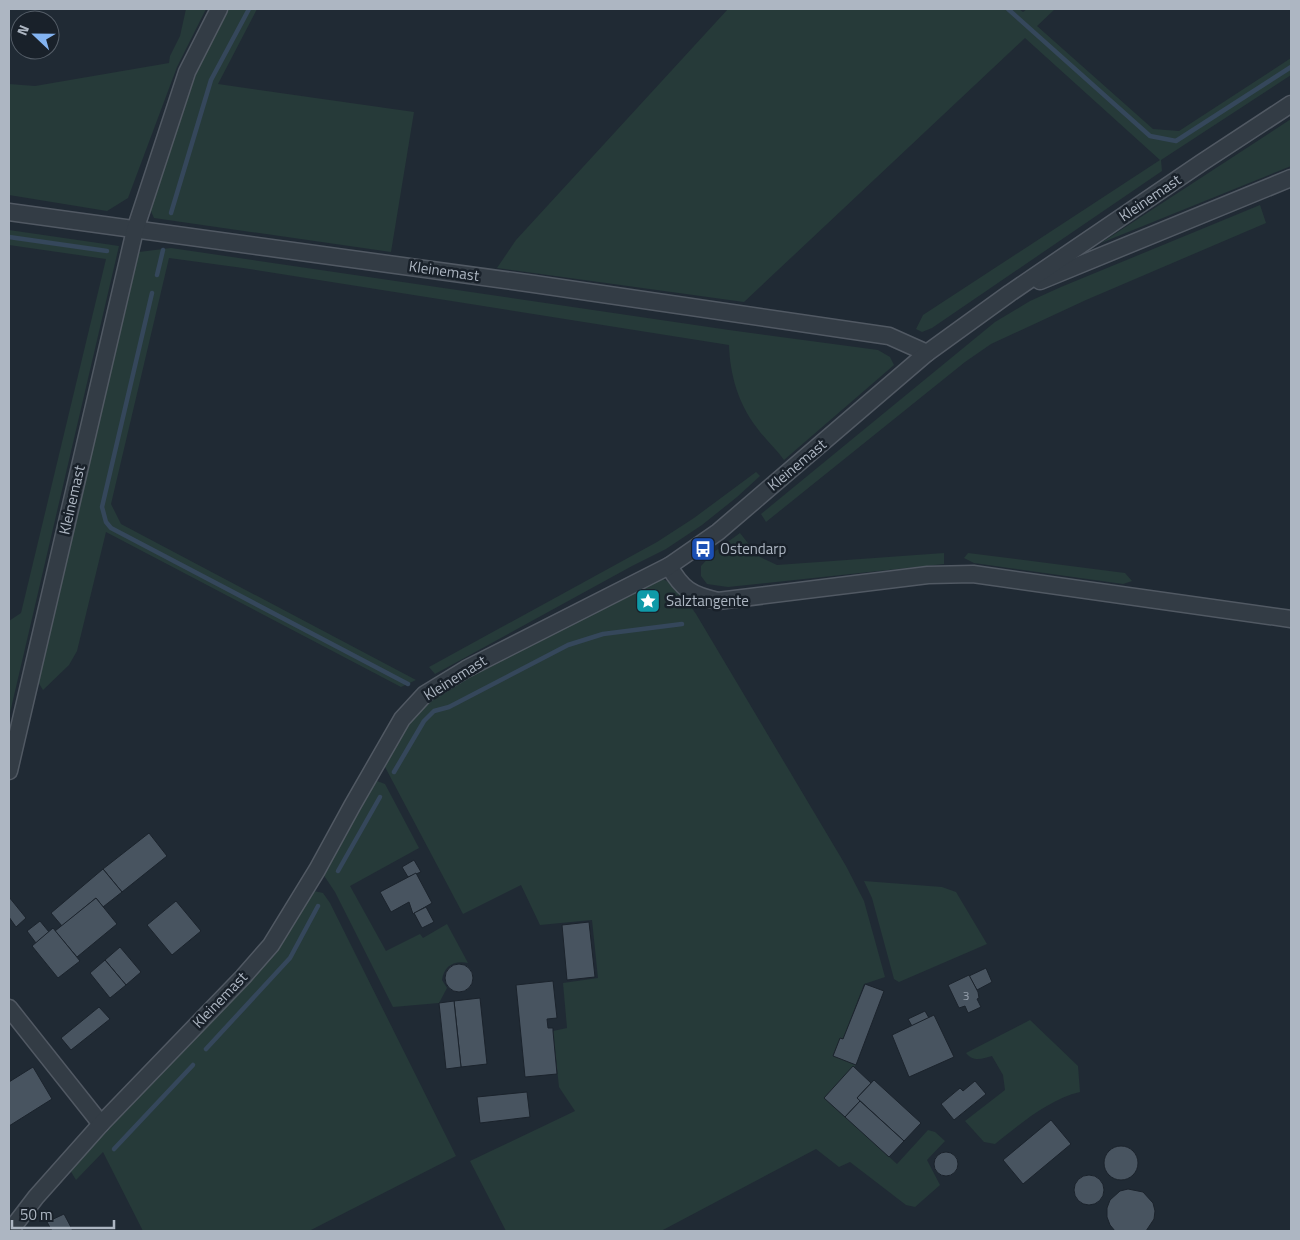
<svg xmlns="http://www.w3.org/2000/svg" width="1300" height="1240" font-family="'Titillium Web',sans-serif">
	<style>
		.green { fill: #263a39 }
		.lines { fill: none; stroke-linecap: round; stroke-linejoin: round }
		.stream { stroke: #35475b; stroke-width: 4.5 }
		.building { fill: #485460; stroke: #1b232c }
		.minor-casing { stroke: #515963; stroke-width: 19 }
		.minor { stroke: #333c45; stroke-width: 16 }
		.labels { text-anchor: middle; stroke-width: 5; stroke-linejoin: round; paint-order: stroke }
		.number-label { font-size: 12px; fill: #949eaa }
		.street-label { font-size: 15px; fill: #adb6c2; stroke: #19212a }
		.poi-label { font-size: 15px; fill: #adb6c2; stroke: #19212a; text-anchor: start }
	</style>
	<rect width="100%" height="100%" fill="#202a34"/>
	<g class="green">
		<path d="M186,9H206L177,67L128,198L107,211L9,195V84L35,86L169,63L170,56L180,36Z"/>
		<path d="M226,9H257L218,84L414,112L391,252L154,218L150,209L193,75Z"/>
		<path d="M728,9H1019L1023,12L1027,9H1055L1037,26L1153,129L1179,131L1291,58V75L1161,160L1162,171L932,328L922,332L916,329L923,315L1160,160L1025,38L744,302L497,268L516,240Z"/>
		<path d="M1291,119V166L1101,243Z"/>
		<path d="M1260,205L1266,223L1086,300L991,344L965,362L766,522L761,514L995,322L1030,301L1061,287Z"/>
		<path d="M9,230L119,246L9,717V621L21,613L106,259L9,245Z"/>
		<path d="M171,248L729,330L878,350L890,357L894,365L784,460C776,449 765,439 757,428C738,403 730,375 729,345L243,268L169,258L111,504L121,524L416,680L401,687L106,532L77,651L69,665L43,690L38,682L139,252Z"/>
		<path d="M756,472L760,476L737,497L702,525L666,549L632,566L435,674L429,667L657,542L694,518Z"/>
		<path d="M740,533L758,556L777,565L944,553V564L728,587L707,584L701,576V566L714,552Z"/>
		<path d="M968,553L1125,573L1132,581L1123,584L974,563L964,558Z"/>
		<path d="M661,578L676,586L696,614L846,866L864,901L885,977L864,984L843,1039L840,1038L833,1055L856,1065L824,1098L897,1164L928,1130L935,1132L945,1141L927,1160L940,1185L915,1207L906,1205L850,1162L839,1167L816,1149L661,1231H506L470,1161L575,1111L559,1087L553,1031L567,1028L563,983L598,978L592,920L540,925L521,885L463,914L384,765L403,724L438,691Z"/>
		<path d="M373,781H377L385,784L419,848L350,886L386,951L420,934L423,938L447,924L468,963C455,960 444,965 442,980L447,988L439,1003L393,1007L335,892L323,874Z"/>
		<path d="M864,881L942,887L956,892L987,944L899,982L894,979L872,898Z"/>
		<path d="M314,891L323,893L330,903L456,1156L309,1231H143L103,1152L76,1180L70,1170L308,892Z"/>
		<path d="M1030,1020L1078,1066L1080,1092C1049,1099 1019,1125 995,1144L984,1142L965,1121L1005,1090L1003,1075L992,1056C982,1059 973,1062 966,1053Z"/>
	</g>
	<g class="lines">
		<g class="stream">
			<path d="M1008,9L1150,136L1176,141L1291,67"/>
			<path d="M171,213L211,80L249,9"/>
			<path d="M9,237L107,251"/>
			<path d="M157,275L163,250"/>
			<path d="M152,293L102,507L106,522L111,528L408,684"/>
			<path d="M394,772L424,721L434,711L449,707L568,645L603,634L682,624"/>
			<path d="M338,871L380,797"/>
			<path d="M206,1049L290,958L318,906"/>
			<path d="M114,1149L193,1065"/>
		</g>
	</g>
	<g class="building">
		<path d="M149,833L167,856L122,892L103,869Z"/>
		<path d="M414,860L421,872L408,877L402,867Z"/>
		<path d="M103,869L122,892L103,907L96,898L62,926L51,913Z"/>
		<path d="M416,873L432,903L413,914L409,902L391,912L380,892Z"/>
		<path d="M9,897L26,918L16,927L9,917Z"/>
		<path d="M96,898L117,924L77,957L55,931Z"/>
		<path d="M176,901L201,931L172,955L147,925Z"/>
		<path d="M426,907L434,922L422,928L414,913Z"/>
		<path d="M40,921L49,932L36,943L27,931Z"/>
		<path d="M589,922L595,977L567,980L562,925Z"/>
		<path d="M53,928L80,961L58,978L32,946Z"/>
		<path d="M120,947L141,972L126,985L105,960Z"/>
		<path d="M105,960L126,985L110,998L90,973Z"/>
		<circle cx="459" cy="978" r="14"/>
		<path d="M986,968L992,982L977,990L969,976Z"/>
		<path d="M969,975L978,992L979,998L977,999L981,1007L968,1013L965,1006L959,1008L948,985Z"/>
		<path d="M553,981L557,1018L547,1019L548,1028H553V1031L557,1074L525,1077L516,985Z"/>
		<path d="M865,984L884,991L856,1065L833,1056L840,1038L843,1039Z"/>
		<path d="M480,998L487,1064L461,1067L454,1001Z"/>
		<path d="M454,1001L461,1067L446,1069L439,1003Z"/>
		<path d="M99,1007L110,1019L71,1050L61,1038Z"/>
		<path d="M925,1011L929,1018L912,1026L908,1019Z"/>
		<path d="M934,1015L954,1057L909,1077L892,1035Z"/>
		<path d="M853,1066L871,1083L857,1098L860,1101L845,1117L824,1098Z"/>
		<path d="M33,1067L52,1099L9,1126V1082Z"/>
		<path d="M874,1080L921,1123L904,1141L857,1098Z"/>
		<path d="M975,1081L986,1094L954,1120L941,1104L960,1088L963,1091Z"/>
		<path d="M527,1092L530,1117L480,1123L477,1097Z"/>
		<path d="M860,1101L904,1141L889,1157L845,1117Z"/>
		<path d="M1051,1120L1071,1144L1023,1184L1003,1160Z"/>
		<circle cx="1121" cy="1163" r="17"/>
		<circle cx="946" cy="1164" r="12"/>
		<circle cx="1089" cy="1190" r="15"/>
		<path d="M1128,1189L1143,1192L1153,1203L1155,1211L1154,1219L1146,1231H1115L1110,1225L1107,1217V1208L1110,1200L1120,1191Z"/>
		<path d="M64,1214L73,1231H52L47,1222Z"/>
	</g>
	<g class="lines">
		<defs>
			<g id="minor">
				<path d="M9,212L534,284L889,336L927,353"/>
				<path d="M1040,281L1291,178"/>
				<path d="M669,566C682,589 691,595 718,601L928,575L973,574L1291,619"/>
				<path d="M9,771L135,230L187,72L219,9"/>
				<path d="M9,1008L101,1124"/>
				<path d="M10,1231L36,1197L101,1124L243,977L271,945L317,870L352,806L402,719L425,694L466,669L669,566L718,532L927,353L1010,293L1201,163L1291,104"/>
			</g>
		</defs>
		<use href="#minor" class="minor-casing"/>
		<use href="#minor" class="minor"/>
	</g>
	<defs>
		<symbol id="bus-square" viewBox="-11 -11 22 22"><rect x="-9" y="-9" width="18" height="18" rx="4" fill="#1a4fb4" stroke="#19212a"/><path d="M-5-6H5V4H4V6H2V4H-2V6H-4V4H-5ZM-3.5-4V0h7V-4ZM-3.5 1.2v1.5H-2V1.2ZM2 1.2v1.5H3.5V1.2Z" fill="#fff"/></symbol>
		<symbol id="sight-square" viewBox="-11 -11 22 22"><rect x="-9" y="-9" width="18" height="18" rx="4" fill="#0f9aa8" stroke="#19212a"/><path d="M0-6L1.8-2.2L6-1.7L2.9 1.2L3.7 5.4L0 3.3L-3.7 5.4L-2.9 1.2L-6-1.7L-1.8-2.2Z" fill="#fff"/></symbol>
	</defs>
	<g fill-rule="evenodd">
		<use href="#bus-square" x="689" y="535" width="28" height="28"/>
		<use href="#sight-square" x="634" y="587" width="28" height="28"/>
	</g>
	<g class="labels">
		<g class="number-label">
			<text x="966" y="1000">3</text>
		</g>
		<g class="street-label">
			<text transform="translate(1150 198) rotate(-34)" y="5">Kleinemast</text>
			<text transform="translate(444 271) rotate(8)" y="5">Kleinemast</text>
			<text transform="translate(797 465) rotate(-40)" y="5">Kleinemast</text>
			<text transform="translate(72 500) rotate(-77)" y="5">Kleinemast</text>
			<text transform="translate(455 678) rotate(-32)" y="5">Kleinemast</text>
			<text transform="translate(220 1000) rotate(-46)" y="5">Kleinemast</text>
		</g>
		<g class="poi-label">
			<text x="720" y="554">Ostendarp</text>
			<text x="666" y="606">Salztangente</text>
		</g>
	</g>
	<rect width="1300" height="1240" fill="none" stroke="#adb6c2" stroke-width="20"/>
	<g transform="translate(35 35) rotate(292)"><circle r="24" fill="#19212a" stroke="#545d67"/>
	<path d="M0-4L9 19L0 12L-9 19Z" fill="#83b3f1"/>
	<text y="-8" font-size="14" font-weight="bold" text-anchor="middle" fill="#adb6c2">N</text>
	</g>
	<path d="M12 1220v8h102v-8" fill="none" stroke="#adb6c2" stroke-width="2.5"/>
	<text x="20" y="1220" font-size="15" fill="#adb6c2" stroke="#19212a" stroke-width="4" paint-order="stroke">50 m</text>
</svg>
